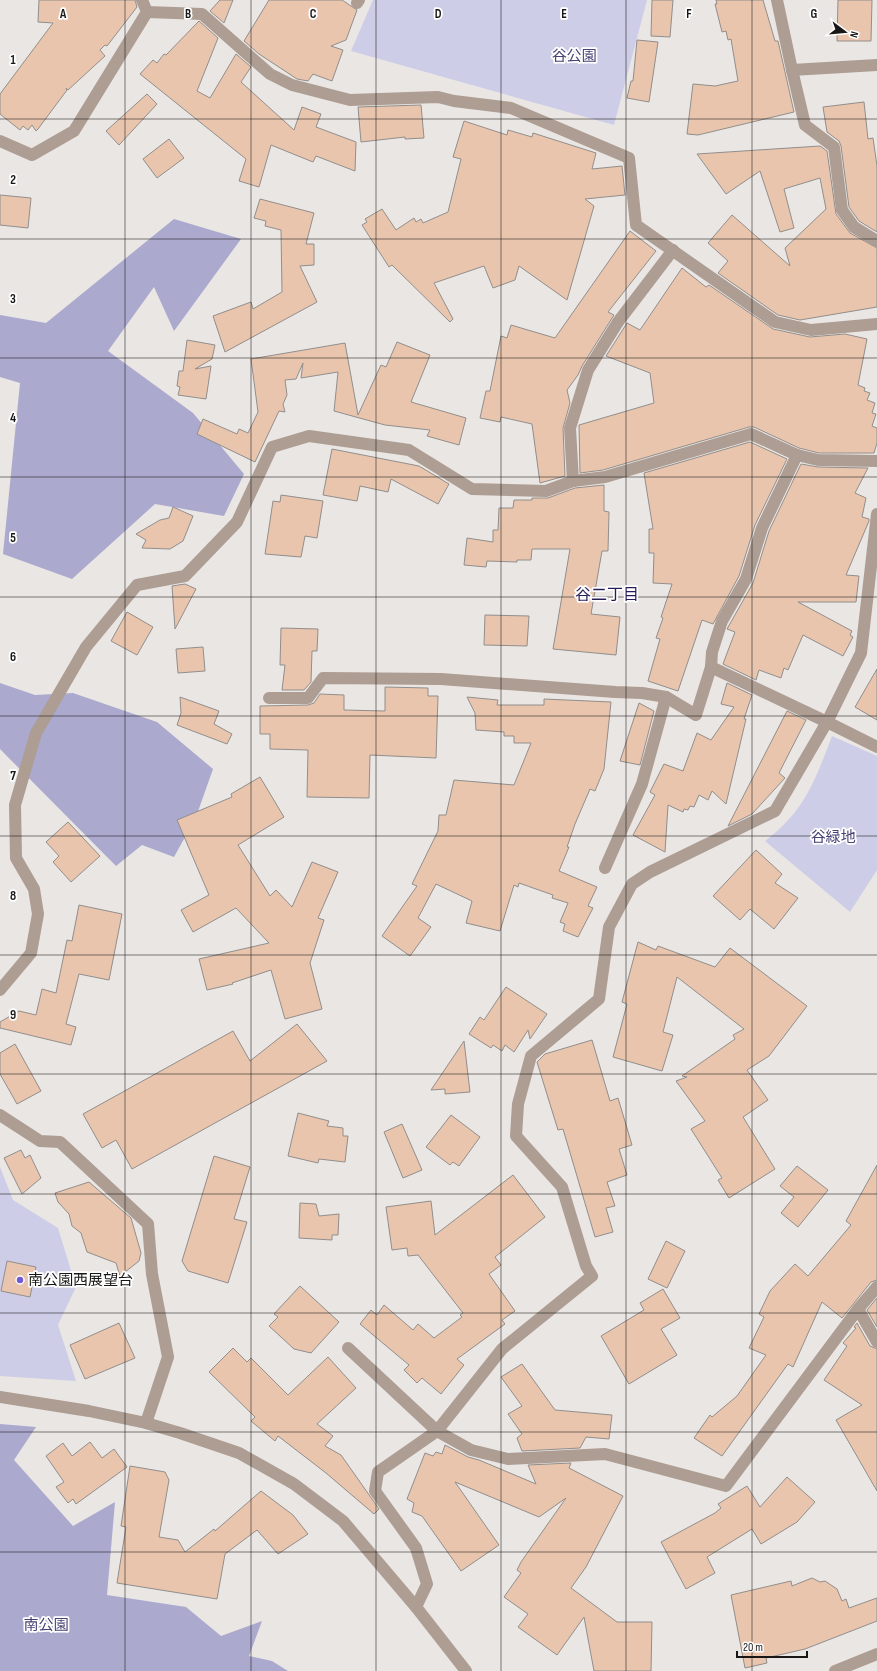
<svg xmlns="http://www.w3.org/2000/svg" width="877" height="1671" font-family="'Sofia Sans Condensed','Noto Sans JP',sans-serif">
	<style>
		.green { fill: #cecde7 }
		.forest { fill: #aba9ce }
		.building { fill: #e9c5ad; stroke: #918e8c }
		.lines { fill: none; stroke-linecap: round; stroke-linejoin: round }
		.minor { stroke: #ad9d93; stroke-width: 12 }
		.grid { fill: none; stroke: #181716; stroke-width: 1; stroke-opacity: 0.55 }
		.poi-dot { fill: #715bd5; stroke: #fff; stroke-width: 1.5 }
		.labels { text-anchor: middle; stroke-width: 3.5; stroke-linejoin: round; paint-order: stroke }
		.park-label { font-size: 15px; fill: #474274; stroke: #fff }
		.poi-label { font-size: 15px; fill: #181716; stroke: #fff; text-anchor: start }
		.neighbourhood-label { font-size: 16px; fill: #281d57; stroke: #fff }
		.grid-label { font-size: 13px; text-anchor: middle; font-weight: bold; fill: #181716; stroke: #fff; stroke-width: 3.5; stroke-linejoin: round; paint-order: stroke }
	</style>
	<rect width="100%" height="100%" fill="#eae6e4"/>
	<g class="green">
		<path d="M373,0H647L614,125L351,51Z"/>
		<path d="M832,736L877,756V870L850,912L765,841C804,812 815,781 832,736Z"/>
		<path d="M0,1167L13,1200L58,1228L76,1287L58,1325L76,1381L0,1376Z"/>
	</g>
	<g class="forest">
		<path d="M174,219L241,239L174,331L154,287L108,351L193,413L244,474L224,516L155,504L72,579L3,554L20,383L0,377V315L46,323Z"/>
		<path d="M0,683L35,695L73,693L157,722L213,769L196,817L174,857L142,845L116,866L0,749Z"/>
		<path d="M0,1424L36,1427L14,1460L73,1526L115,1502L107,1595L186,1607L221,1636L262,1621L249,1656L272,1661L288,1671H0Z"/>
	</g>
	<g class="building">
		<path d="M39,0H135L137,7L107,46L105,45L100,50L105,56L68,90L66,88L67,90L38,129L36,131L32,125L28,130L23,126L20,130L0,114V94L53,23L38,22Z"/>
		<path d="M220,0H233L224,23L210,11Z"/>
		<path d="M269,0H342L357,10L346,40L331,46L343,50L332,81L313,74L308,81L297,79L259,54L244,41Z"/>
		<path d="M652,0H673L670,37L651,36Z"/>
		<path d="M716,0H763L775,41H778L794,112L698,135L687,134L693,84L715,86L738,81L731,39L728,40L726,31L722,32L715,4H717Z"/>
		<path d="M838,0H872L871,41H837Z"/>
		<path d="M199,21L218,38L197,91L210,98L236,54L251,67L241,82L294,130L302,107L321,114L316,127L356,142L355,171L316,156L313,162L271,145L259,187L239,181L246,159L140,74L153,60L157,63L164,54L166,55Z"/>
		<path d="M637,40L658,42L649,102L627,98L631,81H633Z"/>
		<path d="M147,94L157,104L119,145L106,131Z"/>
		<path d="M864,102L868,139L873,138L877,166V232L859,221L849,207L841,146L839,141L827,132L823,107Z"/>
		<path d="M421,105L424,138L405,139V137L361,142L358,107Z"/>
		<path d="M464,121L507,135L508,130L532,137L533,133L596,153L592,169L622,166L625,195L585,199L594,206L567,300L519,266L515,280L493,288L484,266L434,283L453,319L450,322L392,265L389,267L362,225L367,222L365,219L382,209L396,230L414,218L416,222L421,219L423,223L448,212L461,159L453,157Z"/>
		<path d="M169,139L184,158L157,178L143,159Z"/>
		<path d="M820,146L827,151L836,214L850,233L877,248V307L800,320L778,315L718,273L728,261L708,243L732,215L790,266L785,248L826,209L820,178L784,189L794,228L780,232L760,171L726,194L697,154Z"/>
		<path d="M0,195L31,198L28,228L0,225Z"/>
		<path d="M260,199L314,213L306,244H314V265L300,266L317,302L225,352L213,316L251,302L253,309L282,292L281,230L265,226L266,221L254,218Z"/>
		<path d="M630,231L656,251L608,312L614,315L582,366L578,375L567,390L570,403L563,428L565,476L540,483L532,424L501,417L500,422L480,418L486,391H490L501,336L507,338L511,325L555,338Z"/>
		<path d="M682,268L706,287L709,285L773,329L810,337L845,334L867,339L858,385L865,388L864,391L870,393L867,400L875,403L872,413L876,414L872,426L877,428V443L874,453H819L799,448L754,427H749L603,470L580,473L579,425L654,403L650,373L606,356L627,323L640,330Z"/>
		<path d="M187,340L215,345L212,359L195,369L211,366L206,399L178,395L180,387L177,386L179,371H183Z"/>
		<path d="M397,342L430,355L411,402L466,418L459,445L427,436L430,430L385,425L334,411L338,372L301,378L303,363L296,379L285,380L287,395L283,404L285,412L279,411L255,462L197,434L203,419L237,434L239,429L248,433L258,412L251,359L345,343L358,415L381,365L386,367Z"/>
		<path d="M750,442L787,459L755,525L739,576L713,624L702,620L678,691L648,681L660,639L656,638L663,618L661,617L672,584L653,583L654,553H649V529H653L644,473Z"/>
		<path d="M332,449L419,466L449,484L438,504L391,479L388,492L360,486L357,501L323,495Z"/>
		<path d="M801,464L818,467L868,468L855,493L866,498L862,517L869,519V521L846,575L859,576L856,602H798L852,631L850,635L853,637L843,656L803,635L788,670L784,668L781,678L759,670L756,680L723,664L735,632L727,629L753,583L769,531Z"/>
		<path d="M604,485V511L609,512L608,551H602L591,614L620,617L616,655L553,649L570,549H532L531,560H517V562L487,561L486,567L464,565L467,538L493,542V530H498L499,508H513L514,500H532V498H548L575,488Z"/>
		<path d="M281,495L323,501L317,538L305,536L301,557L265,554L273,501L280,502Z"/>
		<path d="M173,507L193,516L183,541L170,549L142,548L146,540L136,534L160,520L169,518Z"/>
		<path d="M185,584L196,589L175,629L172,586Z"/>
		<path d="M127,612L153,627L137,655L111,641Z"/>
		<path d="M485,615L529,616L527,646L484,645Z"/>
		<path d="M281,628L318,629L317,651H312L311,682L304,690H282L285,665H280Z"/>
		<path d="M203,647L205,671L178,673L176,649Z"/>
		<path d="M877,669V720L855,707Z"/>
		<path d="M727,683L752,695L744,719H746L726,804L712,791L708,800L699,795L694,807L690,806L688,810L684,809L683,812L668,805L665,852L633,835L655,795L650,792L664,764L683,771L697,733L711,740L734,707L721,704Z"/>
		<path d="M385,687L428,688V696H438L436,758L370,755L369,798L307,797L308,750L270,749V734H260V706L308,705L314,703L320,694L344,695V710L385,711Z"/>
		<path d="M180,697L219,711L214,724L232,734L227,744L177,725L181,713Z"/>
		<path d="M467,697L498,700L497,705H544V699L611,702L604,769L595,791L590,789L575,824L567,847H569L559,871L597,887L588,906L593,908L578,937L563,931L565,924L560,922L568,903L552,898L553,895L519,883L518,887L514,885L500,931L466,923L472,901L436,884L418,918L431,927L410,956L382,936L417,886L412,884L438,831L439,815H446L454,780L514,785L531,743H514V736H504V732L476,730L475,713Z"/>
		<path d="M639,703L654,711L640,765L620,761Z"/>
		<path d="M787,711L806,720L779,773L785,778L752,814L728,826Z"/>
		<path d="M260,777L284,817L238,845L270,896L276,890L292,907L312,862L338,872L318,918L324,920L310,963L322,1009L285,1019L271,970L232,983L233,984L207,990L199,959L269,943L236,908L193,932L181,910L209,895L177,820L232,797L231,794Z"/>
		<path d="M68,822L100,856L71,882L53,862L59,856L46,842Z"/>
		<path d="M756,850L782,874L775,883L798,898L774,929L750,909L740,920L713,896Z"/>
		<path d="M79,905L122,914L109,980L79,974L66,1024L76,1027L71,1045L0,1028V1022L19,1011L36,1015L42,989L56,993L67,940L72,941Z"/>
		<path d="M638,942L656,950L658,946L715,967L730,948L807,1006L769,1056L747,1070L768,1100L743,1117L775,1169L729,1198L718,1180L722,1178L691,1129L705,1121L676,1081L687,1077L682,1076L735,1039L733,1035L744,1029L677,977L663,1032L673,1035L662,1071L613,1057L627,1004L622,1002Z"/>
		<path d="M506,987L547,1014L530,1039L528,1030L514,1052L505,1045L502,1051L493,1045L491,1048L469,1034L480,1017L484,1020Z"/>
		<path d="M297,1024L327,1061L132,1169L116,1140L102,1148L83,1114L233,1031L250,1061Z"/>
		<path d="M592,1040L610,1101L618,1098L632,1145L619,1149L627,1175L607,1182L615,1206L606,1208L613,1232L595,1237L563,1129L558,1130L537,1062L545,1054Z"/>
		<path d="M464,1041L470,1092L445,1094V1089L431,1090Z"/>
		<path d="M15,1044L41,1091L17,1104L0,1074V1053Z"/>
		<path d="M298,1113L329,1121L327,1126L343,1128V1136H348L345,1162L319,1159L318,1163L288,1156Z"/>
		<path d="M451,1115L480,1137L459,1166L453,1162L450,1165L426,1147Z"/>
		<path d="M402,1124L422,1170L403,1178L384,1132Z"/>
		<path d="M21,1150L25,1158L30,1155L41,1178L22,1194L4,1158Z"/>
		<path d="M214,1156L250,1167L234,1219L247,1222L228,1283L188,1271L182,1261Z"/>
		<path d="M877,1165V1280L871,1282L842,1318L822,1302L793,1367L788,1364L722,1456L694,1438L710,1415L712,1417L737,1396L766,1355L749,1348L764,1317L759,1314L770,1291L795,1264L808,1276L851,1225L846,1221Z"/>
		<path d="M797,1166L828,1190L798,1227L781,1213L794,1197L780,1186Z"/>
		<path d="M513,1175L545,1217L495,1257L501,1265L489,1274L515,1311L502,1320L505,1324L457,1359L464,1365L441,1394L422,1378L417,1383L404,1370L409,1365L360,1324L371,1310L377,1315L384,1305L413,1330L418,1324L434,1338L462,1317L460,1315L463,1313L418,1255L408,1256L407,1248L392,1250L386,1207L431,1201L435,1235Z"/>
		<path d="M89,1182L131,1218L141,1253L139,1261L120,1276L116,1263L87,1252L81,1233L72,1226L69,1214L58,1202L55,1193Z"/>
		<path d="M300,1203L316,1204L319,1216L339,1214L338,1235H332V1240L299,1238Z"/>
		<path d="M666,1241L685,1251L667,1288L648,1279Z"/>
		<path d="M7,1261L36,1267L30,1297L1,1291Z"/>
		<path d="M300,1286L339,1322L311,1353L294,1349L269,1326L278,1317L274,1314Z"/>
		<path d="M663,1289L680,1318L661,1329L677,1355L629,1384L601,1336L644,1310L640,1303Z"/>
		<path d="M877,1298V1327L867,1310Z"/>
		<path d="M119,1323L135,1358L85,1379L70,1345Z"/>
		<path d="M857,1323L870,1346L877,1349V1491L836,1420L862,1405L824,1380L847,1346L843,1343L856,1328L854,1327Z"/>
		<path d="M233,1348L247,1362L251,1358L288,1395L328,1357L356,1388L317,1424L333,1436L325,1446L341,1455L379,1509L374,1514L326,1473L278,1436L275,1441L251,1421L255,1417L209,1372Z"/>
		<path d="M522,1364L555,1410L612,1415L609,1439L586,1437L580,1448L522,1451L517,1438L522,1434L508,1414L522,1406L501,1377Z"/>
		<path d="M90,1442L102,1458L114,1449L127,1467L76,1504L73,1499L68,1503L56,1487L64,1482L46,1456L63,1443L72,1456Z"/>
		<path d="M445,1445L468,1457L479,1460L536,1484L528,1465L571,1463L569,1468L623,1496L586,1567L571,1588L617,1622H652L651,1671H594L584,1617L557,1655L518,1627L528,1614L504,1597L521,1573L517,1570L521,1562L566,1498L539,1517L455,1482L499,1545L461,1571L422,1516L412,1512L414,1503L407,1499L425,1453L433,1456L436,1452L442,1454Z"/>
		<path d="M130,1466L165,1472L169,1480L159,1537L178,1540L185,1552L214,1529L215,1531L261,1491L293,1515L308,1534L278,1554L257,1530L225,1554L217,1599L117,1583L126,1527L121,1526Z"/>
		<path d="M787,1477L815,1502L797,1522L761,1544L752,1529L707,1557L715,1573L686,1589L661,1542L715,1513L721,1508L718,1504L747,1486L760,1507Z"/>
		<path d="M812,1578L820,1582L825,1581L837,1589L842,1601L846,1599L849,1608L877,1598V1621L805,1649L766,1658L767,1663L745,1668L731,1595L791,1581L792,1586Z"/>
	</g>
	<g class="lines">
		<g class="minor">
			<path d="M777,0L792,70L877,65"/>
			<path d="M357,3L359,0"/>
			<path d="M147,12L202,14L270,74L292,85L350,100L438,97L454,101L511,108L629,158L636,225L775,322L811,330L877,324"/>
			<path d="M792,70L805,125L834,147L842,210L854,227L877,241"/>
			<path d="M0,141L32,155L74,131L147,12L142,0"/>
			<path d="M797,455L818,460L877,461"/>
			<path d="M573,481L570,428L588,370L618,322L673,250"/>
			<path d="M269,698H308L323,678L441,679L615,692L642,693L666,697L696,715L711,667L827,722L877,747"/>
			<path d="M605,868L642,784L666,697"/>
			<path d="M0,990L31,953L38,914L34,889L16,858L15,805L36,733L86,647L137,585L185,576L237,522L272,447L309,436L409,450L472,489L546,491L573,481L605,477L751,434L797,455L762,528L746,579L722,621L712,652L711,667"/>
			<path d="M0,1115L40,1141L60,1142L148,1224L152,1274L168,1357L146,1423"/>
			<path d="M858,1309L877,1342"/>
			<path d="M348,1348L437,1431L471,1450L508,1459L605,1454L726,1486L858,1309L877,1287"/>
			<path d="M0,1397L89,1411L146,1423L180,1433L239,1453L294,1484L343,1521L416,1607L466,1671"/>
			<path d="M416,1607L427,1584L416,1548L375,1491L378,1472L437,1431L502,1349L592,1276L586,1266L562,1187L516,1136L518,1104L531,1056L599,999L609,927L632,884L650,872L775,811L827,722L861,653L877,514"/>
			<path d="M835,1671L877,1654"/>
		</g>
	</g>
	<path class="grid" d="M125,0V1671M251,0V1671M376,0V1671M501,0V1671M626,0V1671M752,0V1671M0,119H877M0,239H877M0,358H877M0,477H877M0,597H877M0,716H877M0,836H877M0,955H877M0,1074H877M0,1194H877M0,1313H877M0,1432H877M0,1552H877"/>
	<circle class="poi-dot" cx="20" cy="1280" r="4"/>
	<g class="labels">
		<g class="park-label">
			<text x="574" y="61">谷公園</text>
			<text x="833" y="842">谷緑地</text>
			<text x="46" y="1630">南公園</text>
		</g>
		<g class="poi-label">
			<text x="28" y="1285">南公園西展望台</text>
		</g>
		<g class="neighbourhood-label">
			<text x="607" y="600">谷二丁目</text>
		</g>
	</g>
	<g class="grid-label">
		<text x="63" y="18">A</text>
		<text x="188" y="18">B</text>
		<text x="313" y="18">C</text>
		<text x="438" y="18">D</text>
		<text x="564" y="18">E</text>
		<text x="689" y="18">F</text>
		<text x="814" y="18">G</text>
		<text x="13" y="64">1</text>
		<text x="13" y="184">2</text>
		<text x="13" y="303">3</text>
		<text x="13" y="422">4</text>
		<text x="13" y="542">5</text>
		<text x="13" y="661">6</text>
		<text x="13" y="780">7</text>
		<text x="13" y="900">8</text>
		<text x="13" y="1019">9</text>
	</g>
	<g transform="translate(845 32) rotate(106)" stroke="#ffffff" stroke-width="3" paint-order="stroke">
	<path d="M0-3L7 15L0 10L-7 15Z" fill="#181716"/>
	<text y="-6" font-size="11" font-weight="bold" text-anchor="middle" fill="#181716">N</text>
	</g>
	<path d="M737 1651v6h70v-6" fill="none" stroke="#181716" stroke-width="2"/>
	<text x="743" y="1651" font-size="12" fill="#181716" stroke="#ffffff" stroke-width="3" paint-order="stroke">20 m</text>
</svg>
